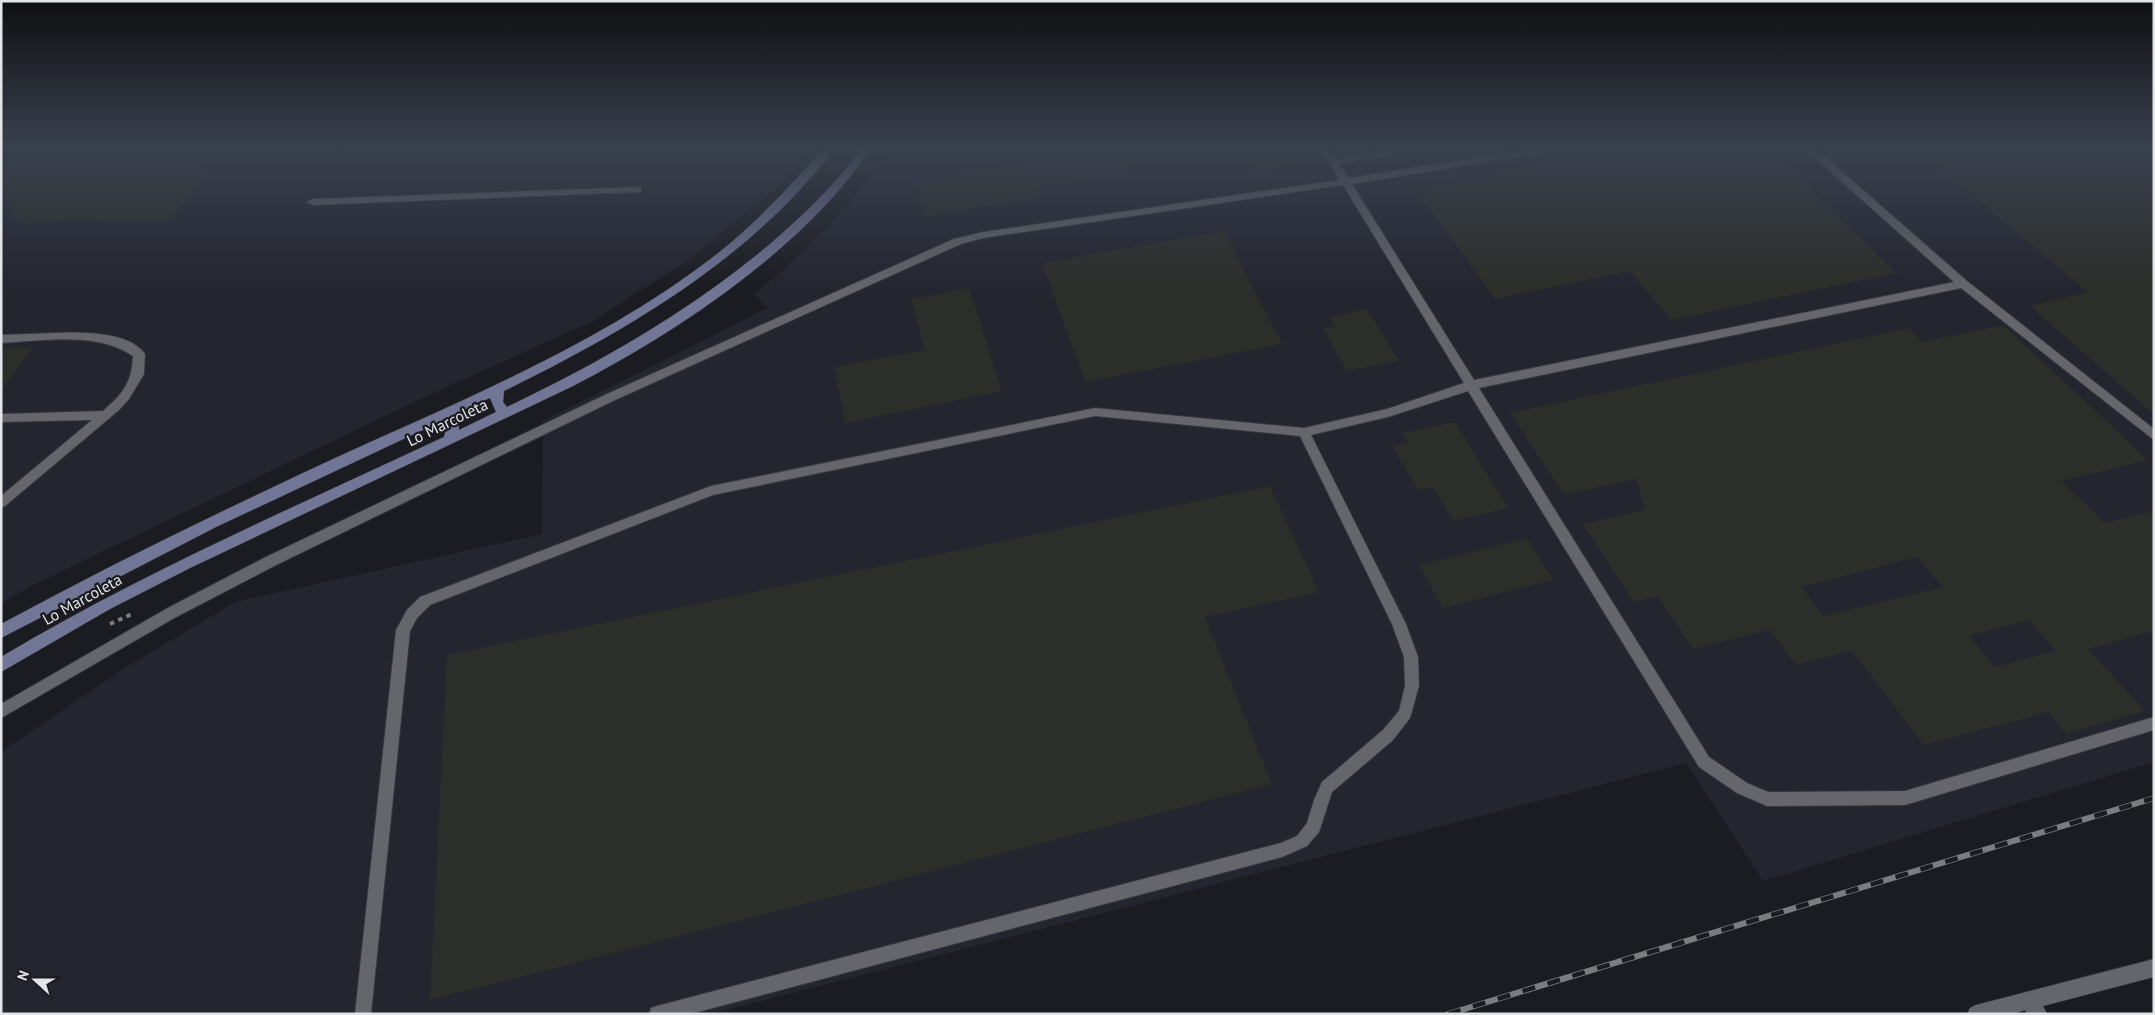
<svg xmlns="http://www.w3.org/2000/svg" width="2155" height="1015" font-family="'PT Sans',sans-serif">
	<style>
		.built { fill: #23252f }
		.building { fill: #2c2e29; fill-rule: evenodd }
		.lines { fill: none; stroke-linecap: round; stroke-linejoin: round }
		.service-casing { stroke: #37383c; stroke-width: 2 }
		.minor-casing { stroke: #37383c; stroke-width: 1 }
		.secondary-casing { stroke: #37383c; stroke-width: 1 }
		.path { stroke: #7a7b7f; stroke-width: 4; stroke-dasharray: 4.5 4.5; stroke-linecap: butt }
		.service { fill: #64666c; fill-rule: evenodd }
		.minor { fill: #64666c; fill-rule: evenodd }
		.secondary { fill: #717697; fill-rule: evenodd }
		.rail-casing { stroke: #7b7c80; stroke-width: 6 }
		.rail { stroke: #1b1c21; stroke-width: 4.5; stroke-dasharray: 13; stroke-linecap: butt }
		.labels { text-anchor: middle; stroke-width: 4.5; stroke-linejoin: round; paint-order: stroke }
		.street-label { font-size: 16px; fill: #e4e5e8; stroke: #1b1c21 }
	</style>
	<rect width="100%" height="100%" fill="#1b1c21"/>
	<g class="built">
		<path d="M1,148H811L782,183L688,260L593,321L429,395L31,586L1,604Z"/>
		<path d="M889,148H2154V762L1763,881L1686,763L711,1014H1V752L123,669L235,602L542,534L543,421L767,308L754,294L783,270L832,223L870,176Z"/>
	</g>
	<g class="building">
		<path d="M1,148H44L46,158L66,148H122L125,167L152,148H212L199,181L171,220L49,221L30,224L20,222L14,218L1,187Z"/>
		<path d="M1097,148H1116L1118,151L1128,149L1137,165L1127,167L1129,171L1038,187L1041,196L926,216L915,183L1066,157L1065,154Z"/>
		<path d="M1240,148H1284L1295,165L1254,172Z"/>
		<path d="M1630,148H1768L1897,273L1671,320L1630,271L1495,299L1416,190L1497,176L1494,172Z"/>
		<path d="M1916,148H2154V414L2030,306L2088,292Z"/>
		<path d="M1224,231L1282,344L1085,382L1042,263Z"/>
		<path d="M969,288L1002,391L845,423L834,367L925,350L911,299Z"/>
		<path d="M1367,309L1399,361L1347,371L1323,329L1335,326L1329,317Z"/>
		<path d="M2003,325L2148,460L2061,481L2105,523L2154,511V631L2088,649L2145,711L2066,734L2049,712L1924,745L1852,651L1796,665L1770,630L1693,649L1658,597L1634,602L1583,524L1644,510L1637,479L1564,495L1510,413L1909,328L1922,342ZM1917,557L1943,587L1823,616L1801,587ZM2029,620L2056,651L1995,667L1969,636Z"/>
		<path d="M33,347L1,391V348Z"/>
		<path d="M1455,422L1508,508L1453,521L1433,487L1418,490L1392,446L1407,442L1402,433Z"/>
		<path d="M1270,486L1319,592L1205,617L1272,784L430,1000L447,655Z"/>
		<path d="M1527,538L1553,580L1443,608L1419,565Z"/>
	</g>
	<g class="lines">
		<defs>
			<g id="service">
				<path d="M339,148H398L393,151L343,153L340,152Z"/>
				<path d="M1321,148H1329L1336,159L1393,148H1415L1410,151L1339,164L1348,178L1536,148H1560L1555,151L1352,184L1474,380L1954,282L1804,148H1815L1967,281L2154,429V440L1961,288L1479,388L1709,757L1747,783L1768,792L1905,791L2154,717V730L1905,805L1767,806L1737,793L1699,767L1468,391L1388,417L1311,435L1406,624L1418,657L1419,686L1410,718L1393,740L1332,792L1319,832L1307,846L1282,857L690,1014H649L651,1008L657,1006L1281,843L1297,836L1307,823L1314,800L1322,782L1383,730L1399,711L1405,686L1404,657L1392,624L1300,436L1095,416L713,495L430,605L417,618L410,631L371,1014H355L396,630L407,610L420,597L711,486L1095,408L1304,428L1387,409L1464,383L1343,185L983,238L961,244L615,400L276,565L176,617L1,718V704L166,609L266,557L607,394L954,239L983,232L1339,180Z"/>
				<path d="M638,187L641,188V192L312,205L307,202L312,199Z"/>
				<path d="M54,333C79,332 129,331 145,354L144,374L129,399L119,410L5,506L1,508V496L92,420L1,422V414L103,411C123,394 132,382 133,356C96,331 43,341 1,343V335Z"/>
			</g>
			<path id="minor" d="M2154,959V977L2043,1006L2047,1014H2027L2025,1010L2012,1014H1967L1970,1008L1976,1005Z"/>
			<path id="secondary" d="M824,148H835C751,259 626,331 504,391L503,402L507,407C601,362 689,312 770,244C803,215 836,185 861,148H871C806,247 675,334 571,387L190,568L110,609L1,672V657C143,572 295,507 444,437L446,429L444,420L216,527L1,638V624C110,565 221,511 333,459C466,398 606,342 722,250C760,219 792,184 824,148ZM490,398L496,412L459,430L458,422L454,415Z"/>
		</defs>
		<use href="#service" class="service-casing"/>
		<use href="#minor" class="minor-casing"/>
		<use href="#secondary" class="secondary-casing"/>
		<path class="path" d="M110,624L132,614"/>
		<use href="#service" class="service"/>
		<use href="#minor" class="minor"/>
		<use href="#secondary" class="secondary"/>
		<defs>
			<path id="rail" d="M1448,1014L2154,798"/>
		</defs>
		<use href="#rail" class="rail-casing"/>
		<use href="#rail" class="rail"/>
	</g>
	<linearGradient id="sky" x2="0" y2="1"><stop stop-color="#0f0f12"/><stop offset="0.51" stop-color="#39404e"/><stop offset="1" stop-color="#39404e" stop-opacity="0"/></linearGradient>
	<rect width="2155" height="290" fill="url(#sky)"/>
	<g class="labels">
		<g class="street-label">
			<text transform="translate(447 422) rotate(-26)" y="6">Lo Marcoleta</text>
			<text transform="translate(82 599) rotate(-29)" y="6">Lo Marcoleta</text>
		</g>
	</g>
	<rect width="2155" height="1015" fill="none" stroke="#e4e5e8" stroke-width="5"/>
	<g transform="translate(35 980) rotate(291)" stroke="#1b1c21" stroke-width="4" paint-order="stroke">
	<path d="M0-4L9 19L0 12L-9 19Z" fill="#e4e5e8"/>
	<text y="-8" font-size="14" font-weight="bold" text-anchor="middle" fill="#e4e5e8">N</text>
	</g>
</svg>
